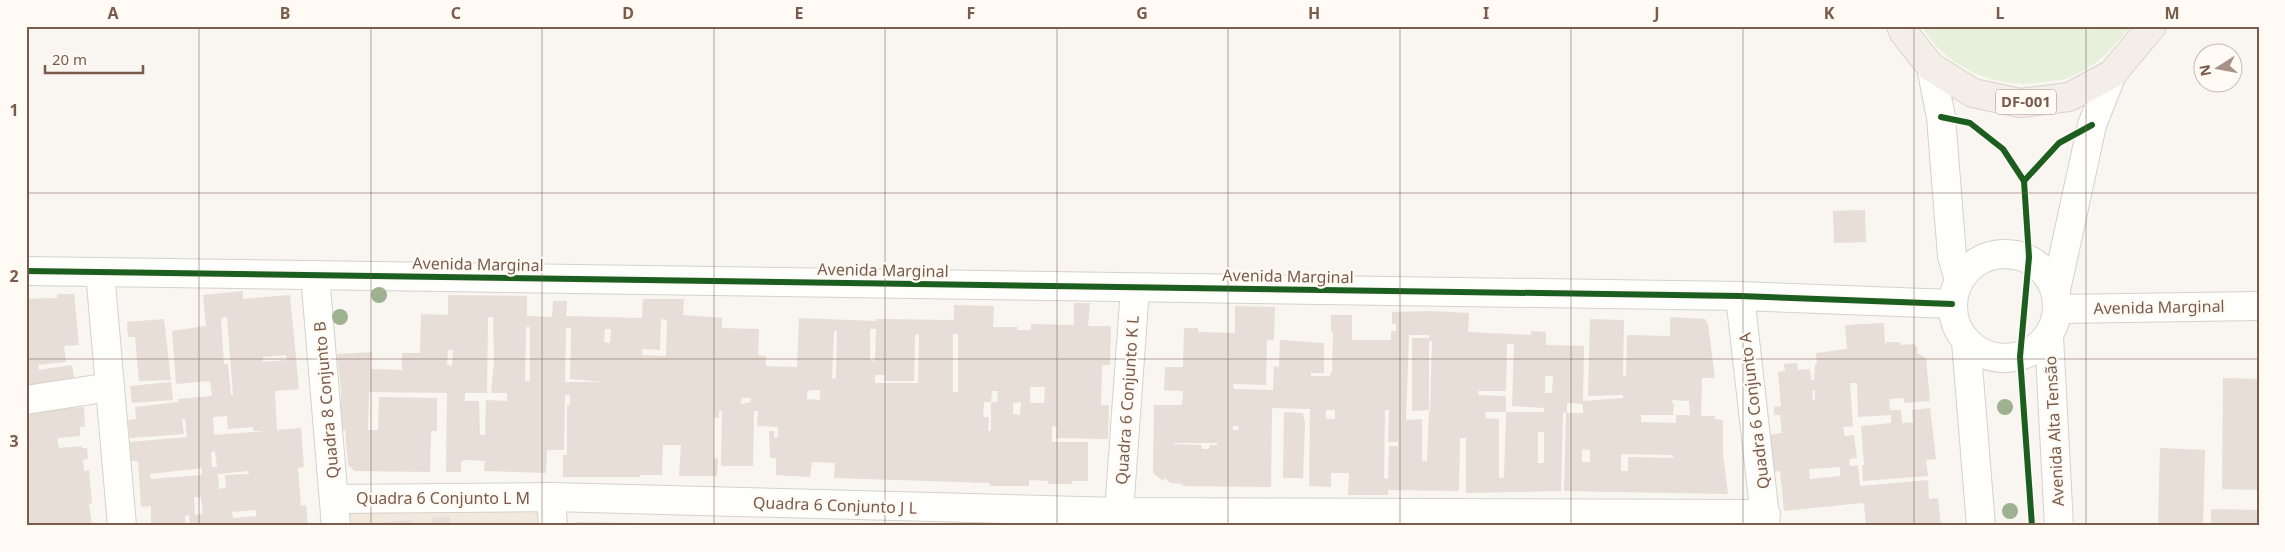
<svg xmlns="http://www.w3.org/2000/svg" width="2285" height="552" font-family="'Noto Sans',sans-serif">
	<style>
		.residential { fill: #f2e8de }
		.green { fill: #e7f0db }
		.building { fill: #e6ded7; fill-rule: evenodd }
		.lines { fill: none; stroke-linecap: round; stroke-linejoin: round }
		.minor-casing { stroke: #d7d1cb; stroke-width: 30 }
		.tertiary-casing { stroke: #d7d1cb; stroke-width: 30 }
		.primary-casing { stroke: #dad1cc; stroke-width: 30 }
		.minor { stroke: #fefefd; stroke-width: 28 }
		.tertiary { stroke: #fefefd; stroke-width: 28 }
		.primary { stroke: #f3eee8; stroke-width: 28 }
		.cycleway-casing { stroke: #fffaf3; stroke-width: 9 }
		.cycleway { stroke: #1b5e20; stroke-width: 6 }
		.tree { fill: #9eb190 }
		.grid { fill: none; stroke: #7a5c4d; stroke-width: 1; stroke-opacity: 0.55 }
		.labels { text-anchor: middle; stroke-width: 4.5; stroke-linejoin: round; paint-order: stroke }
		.shield { fill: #fffaf3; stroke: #a28b7f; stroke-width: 1 }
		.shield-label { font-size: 15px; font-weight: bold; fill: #7a5c4d }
		.street-label { font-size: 16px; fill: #7a5c4d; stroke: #fffaf3 }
		.neatline { fill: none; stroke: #7a5c4d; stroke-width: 2 }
		.grid-label { font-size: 16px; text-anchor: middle; font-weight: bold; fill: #7a5c4d }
	</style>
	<rect width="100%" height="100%" fill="#f9f5f0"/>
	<path class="residential" d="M551,497L553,526H337L334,499Z"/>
	<path class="green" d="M1922,26H2131C2112,49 2098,65 2070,77C2064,80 2057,80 2051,81C2002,91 1947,71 1922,26Z"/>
	<g class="building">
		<path d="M1865,210L1866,242L1834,243L1833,211Z"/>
		<path d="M243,291V299L290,295L299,389L275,391L277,430L301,428L304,467L298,468L301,506L306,505L308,526H190L189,515L185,516L186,526H151V506L141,507L138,461H131L129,442L187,437L185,419H182L184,434L130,438L128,420L136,419L135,407L178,402V399L212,396L210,381L176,384L172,331L206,326L203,295ZM227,317L233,395H231L228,364H224L221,318ZM286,355L287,360L263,362V357ZM227,416L228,429L253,427V431H266L214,435L213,417ZM215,451L217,467H212L211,452ZM202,468V475L151,479L150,474ZM248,471L249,474L225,475L226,488L219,489L218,474ZM194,497H201L203,514L195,515ZM256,510V516L233,518L232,512Z"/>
		<path d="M57,294H74L79,345L64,346L66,362L38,365L39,370L72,365L75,383L26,389V299L57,298Z"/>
		<path d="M448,295L527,296V316L552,317L553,301H567L566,316L642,318L643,299H684L683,315L722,318V328L759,329L758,355L766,356V366L797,367L799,318L876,321V319L954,320V305L994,306L993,327H1018L1017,330H1031V324L1074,325V303H1090L1088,326H1111L1110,365H1102L1101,405H1109L1108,439L1056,438L1057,427L1052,426V442H1088V481H1072V484H1048V481L1029,480V486H990V483L834,478L835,463L812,462L810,477L776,475V458H770L769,431H774V438L778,437V427L757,426L758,411H754L753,466H721L722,411H719V418L714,417V458L718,459L717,476H679L681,445H663L662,475H640V477H563V455H567V405H570V395H565L564,450H547L546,473L484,471L485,461L464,460L461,462V472H446L447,393L369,392L368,430H378L379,397L437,398V431H431L430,472L355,471L348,465L345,430H340L341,391L337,354L372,352L371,369L402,370V353H420L421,314L448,315ZM488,317H493L494,362L491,393H507V401L486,400L485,435H480L479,401H465V393H487ZM661,319L667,320L666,356L642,355V349L660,350ZM526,327H530V381H525ZM566,328H571L570,379L603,382H565ZM605,329H611L610,343L604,342ZM870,329H876L875,361L870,360ZM834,331H837L836,378L832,379ZM919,334L918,383H875V375H885V381H914L915,335ZM953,334H958V392H953ZM448,350H453L452,366L447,365ZM1030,387H1045L1044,403H1030ZM812,390H820V400L807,399V391ZM992,391H998L997,402H991V431H988L989,417H983L984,402H991ZM741,398H751L750,402L741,404ZM1021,402L1020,415L1013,414V403Z"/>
		<path d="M1235,306L1275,307L1274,340H1267L1266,385L1233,384L1234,389L1273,390L1274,366L1279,367L1280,340L1324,343V373H1311V376H1330V373H1332L1333,332H1331V315H1352V340H1391V331H1396V324H1392V312L1430,311L1469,313L1468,332L1531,335V331L1546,332V345L1584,346L1583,401L1623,398V395L1588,396L1590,319L1624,320L1623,376H1626L1627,335L1670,336V317L1705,319L1708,324L1715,378H1702L1701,416H1715V419L1723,420V455L1728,494L1564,491L1566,413L1563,412L1561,491L1466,493V438H1460L1459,491L1388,490V495H1348L1349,473H1331V487L1309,486L1310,409L1272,408L1271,487L1182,486L1183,484L1171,483L1164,478L1163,481L1153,473L1154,405H1182L1183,391L1164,390L1165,367H1183L1184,328H1198V332L1235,333ZM1409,335H1429V338H1412V411L1429,410L1427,461H1422V419L1406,420ZM1429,341H1432L1430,411L1429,410ZM1507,344H1514L1512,406L1544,408V412H1506V396L1478,395V391H1506ZM1545,376H1553L1552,393H1545ZM1671,400L1689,401L1690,415H1676V423L1641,422V415H1673L1674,405ZM1567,403L1583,404V413H1567ZM1326,410H1335V419H1326ZM1385,410H1389L1388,442H1398V446H1389L1388,479L1384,478ZM1485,412H1506L1504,478H1499V419L1486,418ZM1233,426H1239L1238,430H1233ZM1538,432H1544V463H1538ZM1174,443H1217V445H1210L1209,449H1202L1201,445L1173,444ZM1582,449L1590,450V462H1582ZM1621,454L1673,455V458L1628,457V471H1621Z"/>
		<path d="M164,319L171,380L139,381L135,337H128L127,322Z"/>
		<path d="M1884,323L1885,348L1886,342H1899L1901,345L1914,344L1918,348L1917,353L1926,358L1930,401L1904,403V398L1889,399L1890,410H1901L1902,423L1913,422L1912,410L1930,408L1936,459L1926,460L1928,476L1863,481L1862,465H1864L1861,426L1891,423V415L1858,417L1857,383H1850L1853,426L1843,427L1845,436L1854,435L1857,458L1849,459L1850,466L1858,465L1860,486L1928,480L1929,499L1938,498L1941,526H1866L1864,504L1861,503L1784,511L1780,471L1773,472L1769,435L1782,433L1780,415H1774V407L1781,406L1778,372L1785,371L1784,364L1797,363L1798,370L1810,369L1811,380H1814L1815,365L1817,364L1816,353L1847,349L1845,325ZM1815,390V400L1813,401L1812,391ZM1840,467V476L1810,479L1809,469Z"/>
		<path d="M2223,378L2259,379V490L2222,489Z"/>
		<path d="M171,382L173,400L132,403L130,386Z"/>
		<path d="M84,407L85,427H80V436L57,438L59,448L82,446V448H87L88,459L83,460L84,471L89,470L92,503L89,504L92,526H26V412Z"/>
		<path d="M1284,412L1303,413L1305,424L1303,478H1283Z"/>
		<path d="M2160,448L2205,450L2203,526H2158Z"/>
		<path d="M2211,509L2259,510V526H2211Z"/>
		<path d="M450,516L451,526H433L432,518Z"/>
		<path d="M412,520L413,526H364V524Z"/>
		<path d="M576,522L700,524V526H576Z"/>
	</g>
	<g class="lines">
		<defs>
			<g id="minor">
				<path d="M26,271L1740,296L1952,304"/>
				<path d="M100,272L122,526"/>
				<path d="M315,275L336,526"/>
				<path d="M1740,296L1766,526"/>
				<path d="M26,400L110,387"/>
				<path d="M551,497L553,526"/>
				<path d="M334,499L551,497L1119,512L1766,514"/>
				<path d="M1119,512L1135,288"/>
			</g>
			<g id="tertiary">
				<path d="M1931,67L1941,117L1952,256L1959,280"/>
				<circle cx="2005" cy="306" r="52"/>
				<path d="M2056,290L2092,125L2112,74"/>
				<path d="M2059,309L2259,306"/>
				<path d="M2049,336L2059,526"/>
				<path d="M1966,341L1981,526"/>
			</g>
			<path id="primary" d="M1901,26L1904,33L1931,67L1973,93L2020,103L2069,97L2112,74L2152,26"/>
		</defs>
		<use href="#minor" class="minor-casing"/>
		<use href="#tertiary" class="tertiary-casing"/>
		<use href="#primary" class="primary-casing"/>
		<use href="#minor" class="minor"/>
		<use href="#tertiary" class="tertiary"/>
		<use href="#primary" class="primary"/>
		<defs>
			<g id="cycleway">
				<path d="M1941,117L1970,123L2003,149L2024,181L2029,257L2020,357L2032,526"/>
				<path d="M2024,181L2059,143L2092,125"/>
				<path d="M26,271L1740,296L1952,304"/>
			</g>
		</defs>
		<use href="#cycleway" class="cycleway-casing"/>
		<use href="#cycleway" class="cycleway"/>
	</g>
	<g class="tree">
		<circle cx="379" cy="295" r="8"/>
		<circle cx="340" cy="317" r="8"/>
		<circle cx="2005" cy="407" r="8"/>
		<circle cx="2010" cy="511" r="8"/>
	</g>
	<path class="grid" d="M199,26V526M371,26V526M542,26V526M714,26V526M885,26V526M1057,26V526M1228,26V526M1400,26V526M1571,26V526M1743,26V526M1914,26V526M2086,26V526M26,193H2259M26,359H2259"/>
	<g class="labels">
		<rect class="shield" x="1996" y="89.5" width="60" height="25" rx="4"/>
		<g class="shield-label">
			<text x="2026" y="107">DF-001</text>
		</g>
		<g class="street-label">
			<text transform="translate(478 264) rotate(1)" y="6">Avenida Marginal</text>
			<text transform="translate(883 270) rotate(1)" y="6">Avenida Marginal</text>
			<text transform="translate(1288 276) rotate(1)" y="6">Avenida Marginal</text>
			<text transform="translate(2159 307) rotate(-1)" y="6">Avenida Marginal</text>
			<text transform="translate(326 400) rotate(-95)" y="6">Quadra 8 Conjunto B</text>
			<text transform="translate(1127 400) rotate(-86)" y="6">Quadra 6 Conjunto K L</text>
			<text transform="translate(1754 411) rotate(-97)" y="6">Quadra 6 Conjunto A</text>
			<text transform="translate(2054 431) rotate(-93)" y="6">Avenida Alta Tensão</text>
			<text x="443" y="504">Quadra 6 Conjunto L M</text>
			<text transform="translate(835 505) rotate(2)" y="6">Quadra 6 Conjunto J L</text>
		</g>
	</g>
	<rect width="2285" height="552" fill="none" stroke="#fffaf3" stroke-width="55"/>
	<g transform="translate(2218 68) rotate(259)"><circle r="24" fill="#fffaf3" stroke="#cabbb1"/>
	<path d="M0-4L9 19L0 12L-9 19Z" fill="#a69286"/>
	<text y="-8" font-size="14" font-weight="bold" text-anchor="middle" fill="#7a5c4d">N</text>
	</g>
	<path d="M45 65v8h98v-8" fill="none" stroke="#7a5c4d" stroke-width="2.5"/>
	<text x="52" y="65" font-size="15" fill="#7a5c4d" stroke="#fffaf3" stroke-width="4" paint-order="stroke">20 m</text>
	<rect x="28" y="28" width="2230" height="496" class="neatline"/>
	<g class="grid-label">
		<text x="113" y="19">A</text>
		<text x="285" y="19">B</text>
		<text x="456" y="19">C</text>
		<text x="628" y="19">D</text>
		<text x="799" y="19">E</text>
		<text x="971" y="19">F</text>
		<text x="1142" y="19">G</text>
		<text x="1314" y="19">H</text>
		<text x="1486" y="19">I</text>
		<text x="1657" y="19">J</text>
		<text x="1829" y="19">K</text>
		<text x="2000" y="19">L</text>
		<text x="2172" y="19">M</text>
		<text x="14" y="116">1</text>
		<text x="14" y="282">2</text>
		<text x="14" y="447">3</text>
	</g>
</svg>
